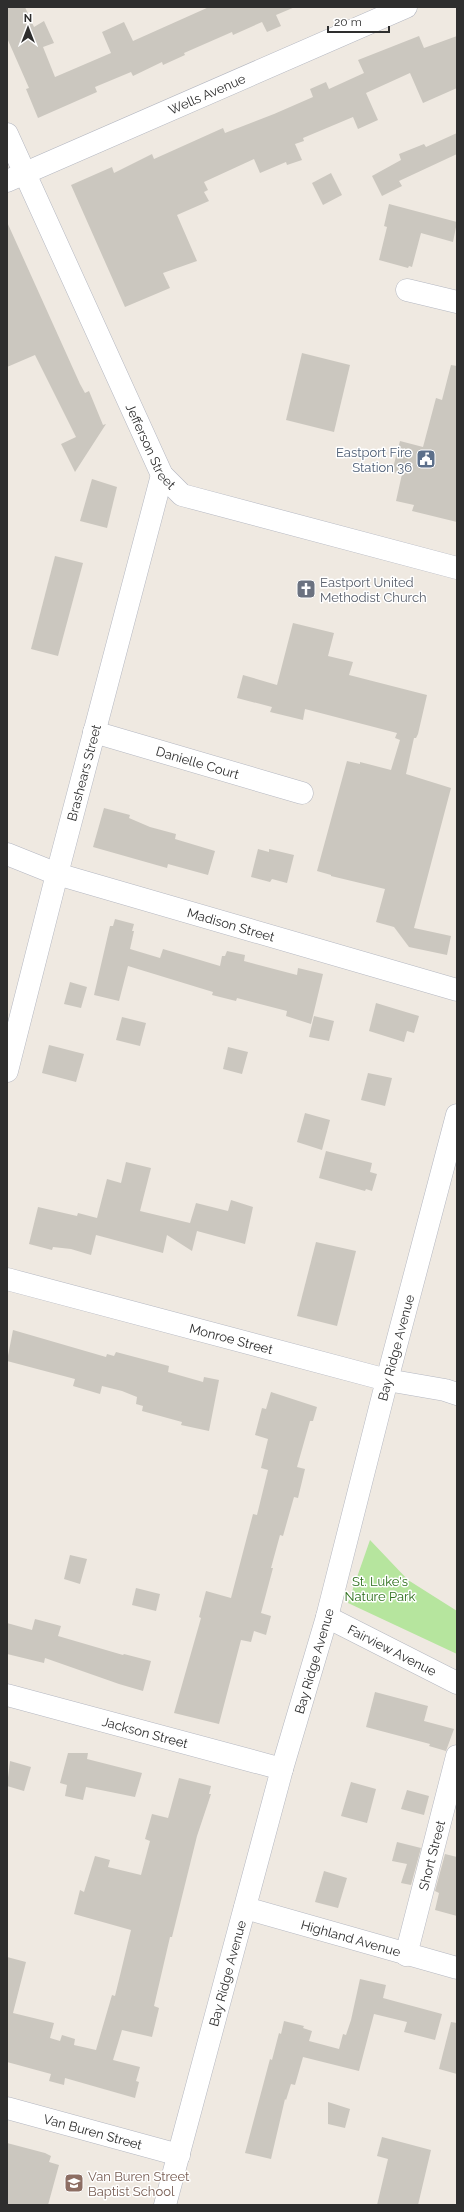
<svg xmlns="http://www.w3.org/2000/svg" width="464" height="2212" font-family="Raleway,sans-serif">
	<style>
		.green { fill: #b6e59e }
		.building { fill: #cbc7bf }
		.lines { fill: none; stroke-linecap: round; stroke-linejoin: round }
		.minor-casing { stroke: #b4b7c1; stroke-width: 23 }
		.secondary-casing { stroke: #b4b7c1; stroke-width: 23 }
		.minor { stroke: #fff; stroke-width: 22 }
		.secondary { stroke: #fff; stroke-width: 22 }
		.labels { text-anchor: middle; stroke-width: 3; stroke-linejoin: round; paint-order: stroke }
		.street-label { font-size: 13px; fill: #2e2e2e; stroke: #fff }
		.service-label { font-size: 13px; fill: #4e5e75; stroke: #fff; text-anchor: end }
		.worship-label { font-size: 13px; fill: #5b616d; stroke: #fff; text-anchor: start }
		.park-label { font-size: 13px; fill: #2c6e1b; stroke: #fff }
		.education-label { font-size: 13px; fill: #785e54; stroke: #fff; text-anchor: start }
	</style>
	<rect width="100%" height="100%" fill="#efe9e1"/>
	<path class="green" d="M370,1540L408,1580L457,1611V1654L348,1603Z"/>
	<g class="building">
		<path d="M7,7H25L34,27L44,21L54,43L43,47L55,77L111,53L102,32L124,22L133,41L209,7H295L276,15L281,26L267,32L262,22L233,35L232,32L184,53L185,55L163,65L162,62L133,76L131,72L95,87L97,92L38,118L26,89L29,88L7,38Z"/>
		<path d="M419,36L424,48L457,36V88L423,103L410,73L366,93L378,120L358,129L353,117L303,138L304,141L295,144L302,160L287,165L286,162L260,173L254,159L204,182L208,190L204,192L209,201L177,215L197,261L163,273L170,288L125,307L71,185L112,167L114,173L152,154L154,159L223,128L225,133L274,114L313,97L310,89L326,82L329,89L364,73L358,60Z"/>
		<path d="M457,133V154L399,181L402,186L382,196L372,176L401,160L399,154L424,144L426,147Z"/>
		<path d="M331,173L342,195L323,205L312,183Z"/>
		<path d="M389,204L457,222L453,242L421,233L412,267L409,266L408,268L379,260L387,227L384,226Z"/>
		<path d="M7,222L80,384L85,393L89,391L103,425L106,424L75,472L61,444L76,437L35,355L7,367Z"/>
		<path d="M302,353L350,365L334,432L286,420Z"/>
		<path d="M451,365L457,366V522L412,511L414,505L396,501L402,474L392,472L400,441L423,447L436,398L442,400Z"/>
		<path d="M92,479L117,487L107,528L80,521Z"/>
		<path d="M55,556L83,563L58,656L31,649Z"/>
		<path d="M293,623L334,633L328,656L353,662L349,675L427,695L418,734L416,738H414L406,774L451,788L414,928L451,936L447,955L409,947L394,927L376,922L385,889L331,876V875L317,871L347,761L360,764V762L391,770L400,740L395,738L397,733L305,709L303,720L270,712L272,707L237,698L243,675L277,685Z"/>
		<path d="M104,808L130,815L129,818L150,827L176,834L175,839L215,851L208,875L168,864L167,868L93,847Z"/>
		<path d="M258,849L269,852V849L294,855L287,883L272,879L270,882L251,877Z"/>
		<path d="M115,919L134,924L132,931H134L130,949L160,958L163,949L220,966L222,956H225L227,951L245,955L244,961L297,975L298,968L323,974L311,1024L286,1016L287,1011L237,998L236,1001L212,995L213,992L128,966L119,1001L94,995L110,926H113Z"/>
		<path d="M70,982L87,987L81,1008L64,1004Z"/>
		<path d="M376,1003L419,1016L414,1033L407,1031L404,1042L369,1031Z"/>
		<path d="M314,1016L334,1021L329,1041L309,1037Z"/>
		<path d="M122,1017L146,1023L140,1046L116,1040Z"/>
		<path d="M49,1045L84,1054L76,1082L42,1073Z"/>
		<path d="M228,1047L248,1052L242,1074L223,1069Z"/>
		<path d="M368,1073L392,1078L385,1106L361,1100Z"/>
		<path d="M305,1113L330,1120L322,1150L297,1142Z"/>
		<path d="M326,1151L372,1163L370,1172L377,1174L372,1191L366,1189L365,1191L319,1178Z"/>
		<path d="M126,1162L151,1168L140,1211L190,1223L196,1203L228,1211L231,1200L253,1207L245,1244L197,1231L192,1251L167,1235L163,1253L96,1235L91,1255L71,1249L53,1247L52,1250L29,1244L38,1207L77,1216L78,1213L97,1218L107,1179L121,1183Z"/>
		<path d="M316,1242L356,1251L337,1326L297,1316Z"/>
		<path d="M13,1330L106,1357L107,1354L114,1356L116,1352L169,1366L168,1372L203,1382L204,1377L219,1380L209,1431L181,1425L182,1422L142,1411L143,1406L136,1404L137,1397L122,1391L102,1386L100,1394L73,1386L75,1379L7,1361Z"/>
		<path d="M271,1392L317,1407L313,1421H310L297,1467L305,1469L298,1498L294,1497L283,1536L280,1535L271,1568H273L261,1613L271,1616L266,1635L254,1631L251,1642L241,1640L219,1724L174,1713L201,1618L199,1617L206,1591L231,1598L253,1514L257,1515L268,1470L261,1468L268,1439L255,1435L262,1408L266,1409Z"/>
		<path d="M70,1555L87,1559L80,1584L64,1579Z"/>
		<path d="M136,1588L160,1594L156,1611L132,1605Z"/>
		<path d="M35,1619L61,1626L58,1636L123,1655L124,1654L151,1661L143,1691L119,1684L45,1658L44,1663L7,1654V1623L32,1630Z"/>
		<path d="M375,1692L428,1706L424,1721L454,1729L446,1751L429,1746L430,1744L366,1727Z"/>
		<path d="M68,1753H88L87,1759L142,1773L135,1797L86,1787L83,1800L65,1796L67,1785L60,1783Z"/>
		<path d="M10,1761L31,1767L24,1791L7,1786Z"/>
		<path d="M179,1778L211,1786L209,1794H211L197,1836L172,1937H170L154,2006L159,2008L152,2037L122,2030L113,2060L140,2067L136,2081L139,2082L135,2098L65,2078L64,2085L49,2081L51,2074L7,2062V1957L26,1962L13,2013L54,2023L50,2038L60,2041L62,2035L75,2039L74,2045L96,2050L112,1995L115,1996L131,1930L74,1914L80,1890L84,1892L95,1856L110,1860L108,1867L141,1875L150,1841L145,1839L152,1814L168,1818Z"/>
		<path d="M351,1782L376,1789L367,1823L341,1816Z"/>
		<path d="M407,1790L429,1796L424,1815L401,1809Z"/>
		<path d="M397,1842L421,1848L411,1885L401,1883L407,1864L392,1861Z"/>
		<path d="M445,1854L457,1857V1916L435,1910L439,1893L435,1891Z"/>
		<path d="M324,1871L347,1878L338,1908L315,1902Z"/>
		<path d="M360,1979L386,1985L383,1998L442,2014L435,2040L404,2032L407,2022L374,2014L359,2071L303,2057L295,2085L291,2084L286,2100L285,2099L271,2159L245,2153L270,2059L272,2060L279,2033L281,2034L284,2021L304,2026L303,2028L312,2031L309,2041L339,2049L343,2034L346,2035L351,2020Z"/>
		<path d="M451,2022L457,2023V2074L439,2069Z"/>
		<path d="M328,2102L350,2109L345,2128L328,2124Z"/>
		<path d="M382,2137L431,2150L418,2205H377L388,2159L377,2156Z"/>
		<path d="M7,2143L45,2153L51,2156L49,2162L59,2165L48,2205H7Z"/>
	</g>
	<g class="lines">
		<defs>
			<g id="minor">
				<path id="s1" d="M7,134L162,475L182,495L457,568"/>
				<path id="s2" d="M7,181L406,7"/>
				<path d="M407,290L457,302"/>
				<path id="s3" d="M94,732L302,793"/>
				<path id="s4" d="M7,854L57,874L457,990"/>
				<path id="s5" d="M7,1071L57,874L162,475"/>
				<path id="s6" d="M7,1279L387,1380L445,1390L457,1394"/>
				<path id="s7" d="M327,1617L457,1683"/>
				<path id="s8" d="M7,1695L282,1769"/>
				<path id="s9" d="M245,1908L457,1968"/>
				<path id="s10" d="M406,1955L457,1756"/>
				<path id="s11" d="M7,2108L179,2155"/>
			</g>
			<g id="secondary">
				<path id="s12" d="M165,2205L282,1769L327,1617L387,1380L457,1115"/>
			</g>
		</defs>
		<use href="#minor" class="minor-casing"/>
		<use href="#secondary" class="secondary-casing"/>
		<use href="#minor" class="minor"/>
		<use href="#secondary" class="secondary"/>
	</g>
	<defs>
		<symbol id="civic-square" viewBox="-11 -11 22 22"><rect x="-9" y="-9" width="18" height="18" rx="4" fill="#5c6f8a" stroke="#fff"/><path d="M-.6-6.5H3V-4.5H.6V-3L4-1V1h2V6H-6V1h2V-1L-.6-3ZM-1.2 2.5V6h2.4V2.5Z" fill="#fff"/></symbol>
		<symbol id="church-square" viewBox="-11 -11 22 22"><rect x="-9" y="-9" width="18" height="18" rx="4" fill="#6b7280" stroke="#fff"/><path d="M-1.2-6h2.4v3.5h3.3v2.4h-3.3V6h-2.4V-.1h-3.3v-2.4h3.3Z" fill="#fff"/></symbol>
		<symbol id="school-square" viewBox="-11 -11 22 22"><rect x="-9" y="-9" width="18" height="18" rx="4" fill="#8d6e63" stroke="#fff"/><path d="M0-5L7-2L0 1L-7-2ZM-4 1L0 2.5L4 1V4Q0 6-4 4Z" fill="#fff"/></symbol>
	</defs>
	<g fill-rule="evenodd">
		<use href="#civic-square" x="415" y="448" width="22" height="22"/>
		<use href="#church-square" x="295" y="578" width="22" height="22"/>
		<use href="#school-square" x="63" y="2172" width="22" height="22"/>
	</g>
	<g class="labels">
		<g class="street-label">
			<text dy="5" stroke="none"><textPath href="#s2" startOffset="218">Wells Avenue</textPath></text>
			<text dy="5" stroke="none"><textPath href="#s1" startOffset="344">Jefferson Street</textPath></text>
			<text dy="5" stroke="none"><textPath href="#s3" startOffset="108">Danielle Court</textPath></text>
			<text dy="5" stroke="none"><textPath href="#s5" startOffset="308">Brashears Street</textPath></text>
			<text dy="5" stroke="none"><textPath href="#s4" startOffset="235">Madison Street</textPath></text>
			<text dy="5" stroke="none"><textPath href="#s6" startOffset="232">Monroe Street</textPath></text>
			<text dy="5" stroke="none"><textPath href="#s12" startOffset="888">Bay Ridge Avenue</textPath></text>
			<text dy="5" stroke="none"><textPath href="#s7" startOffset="73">Fairview Avenue</textPath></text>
			<text dy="5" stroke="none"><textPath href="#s12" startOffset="564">Bay Ridge Avenue</textPath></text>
			<text dy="5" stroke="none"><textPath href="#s8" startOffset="143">Jackson Street</textPath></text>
			<text dy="5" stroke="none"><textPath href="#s10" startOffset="103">Short Street</textPath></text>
			<text dy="5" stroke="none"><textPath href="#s9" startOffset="110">Highland Avenue</textPath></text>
			<text dy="5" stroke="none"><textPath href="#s12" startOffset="240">Bay Ridge Avenue</textPath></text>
			<text dy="5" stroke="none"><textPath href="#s11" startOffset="89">Van Buren Street</textPath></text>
		</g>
		<g class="service-label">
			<text x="412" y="457">Eastport Fire<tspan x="412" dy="15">Station 36</tspan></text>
		</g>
		<g class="worship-label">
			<text x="320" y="587">Eastport United<tspan x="320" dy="15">Methodist Church</tspan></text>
		</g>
		<g class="park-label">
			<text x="380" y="1586">St. Luke's<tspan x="380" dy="15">Nature Park</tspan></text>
		</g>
		<g class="education-label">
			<text x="88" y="2181">Van Buren Street<tspan x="88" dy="15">Baptist School</tspan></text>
		</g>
	</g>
	<rect width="464" height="2212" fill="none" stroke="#2e2e2e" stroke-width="16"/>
	<g transform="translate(28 28)" stroke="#ffffff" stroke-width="3" paint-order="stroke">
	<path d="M0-3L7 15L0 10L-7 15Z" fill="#2e2e2e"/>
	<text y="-6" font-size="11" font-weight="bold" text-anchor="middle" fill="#2e2e2e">N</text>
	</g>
	<path d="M328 26v6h61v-6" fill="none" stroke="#2e2e2e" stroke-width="2"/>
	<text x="334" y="26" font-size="12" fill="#2e2e2e" stroke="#ffffff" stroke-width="3" paint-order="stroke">20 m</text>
</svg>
